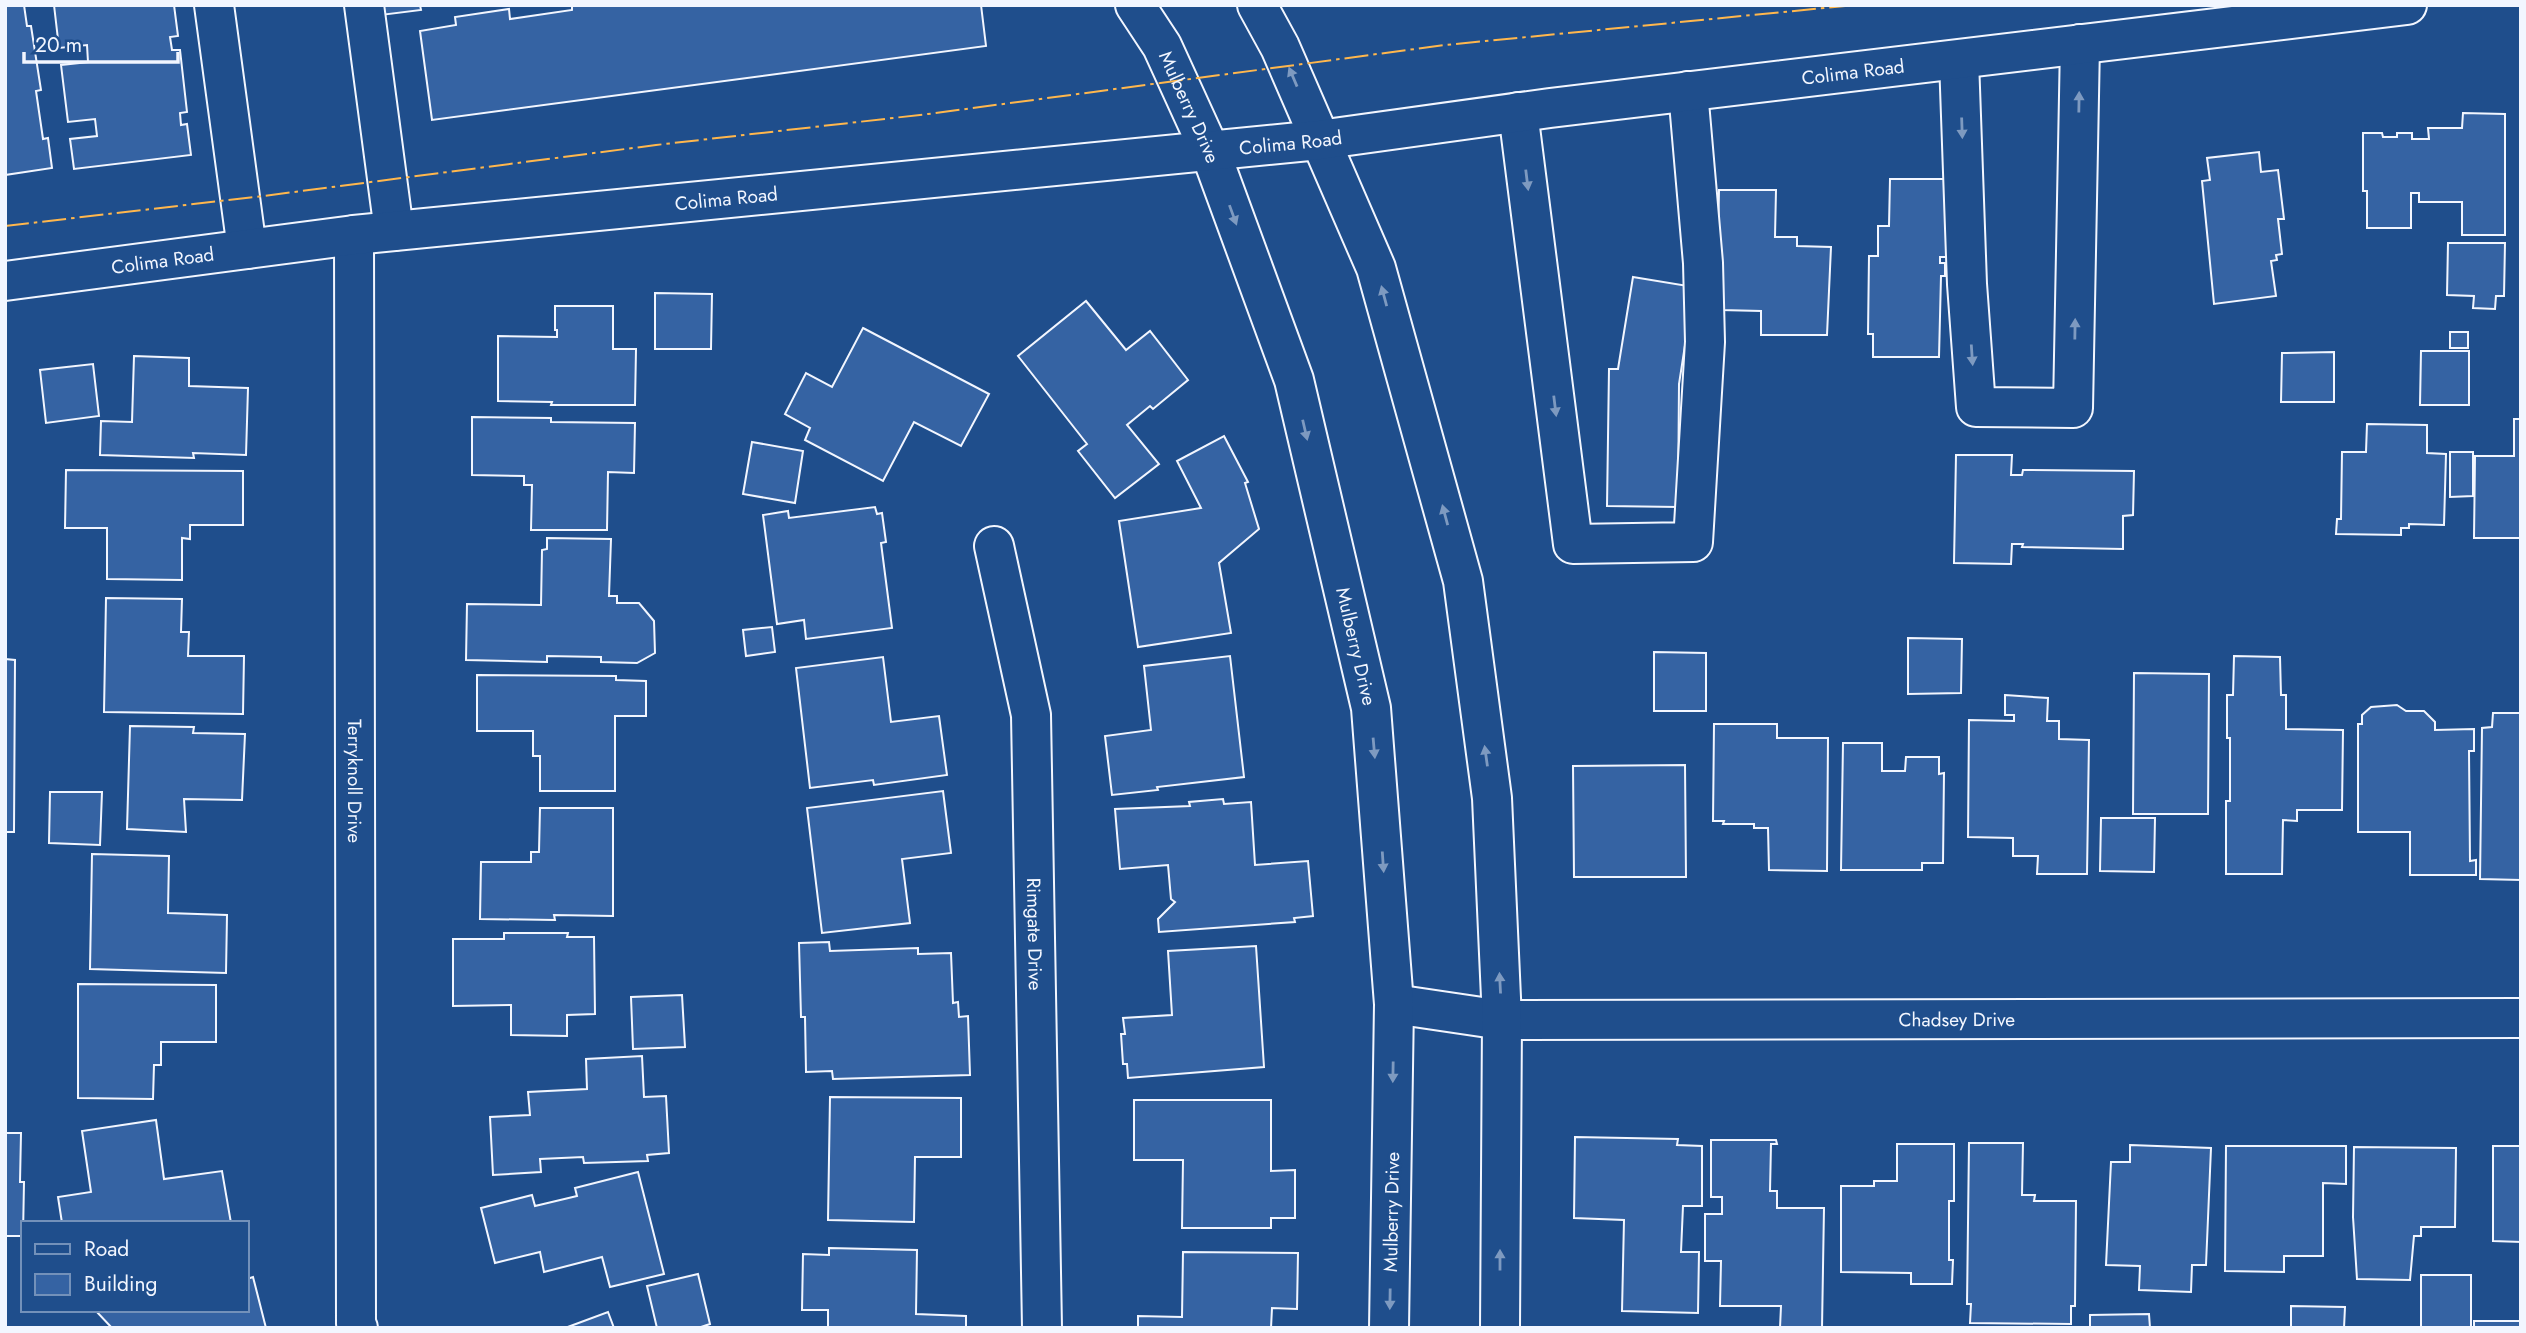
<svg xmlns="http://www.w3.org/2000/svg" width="2526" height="1333" font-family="Jost,sans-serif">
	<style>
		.building { fill: #3563a3; stroke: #f2f6ff; stroke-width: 2 }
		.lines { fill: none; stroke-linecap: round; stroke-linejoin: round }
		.minor-casing { stroke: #f2f6ff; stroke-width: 42 }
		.major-casing { stroke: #f2f6ff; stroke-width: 42 }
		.minor { stroke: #1f4e8c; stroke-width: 38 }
		.major { stroke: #1f4e8c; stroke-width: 38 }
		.power { stroke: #ffb74d; stroke-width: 2; stroke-dasharray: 24 5 3.5 5; stroke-linecap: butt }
		.oneway { fill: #7e9ac0 }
		.labels { text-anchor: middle; stroke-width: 5; stroke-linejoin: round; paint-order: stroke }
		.street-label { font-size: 19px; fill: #f2f6ff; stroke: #1f4e8c }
	</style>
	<rect width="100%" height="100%" fill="#1f4e8c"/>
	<g class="building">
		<path d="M5,5H24L27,26H31L41,90L36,91L43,139L48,138L52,168L5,175Z"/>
		<path d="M54,5H174L178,36L170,37L172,50H180L187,112L180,113L181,125L187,124L191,155L74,169L70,139L97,136L95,119L68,122L61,65L88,62L87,45L59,48Z"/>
		<path d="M380,5H420L421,10L381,15Z"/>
		<path d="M572,5H981L986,46L432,120L420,31L456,25L455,17L509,9L510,19L572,10Z"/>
		<path d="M2463,113L2505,114V235H2462V202H2419V193H2411V228H2367V191H2363V133H2382L2383,137H2397V133H2412V139H2429L2428,128H2462Z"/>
		<path d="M2259,152L2261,172L2278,170L2284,219H2278L2282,254L2276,255L2277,260L2271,261L2276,296L2214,304L2202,181L2210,180L2207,158Z"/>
		<path d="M1890,179H1946V231H1952L1951,257H1940V263H1945V276H1941L1939,357H1873V334H1868L1869,256H1878V226H1889Z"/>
		<path d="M1719,190H1776L1775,237H1797V246L1831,247L1827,335H1761V311L1721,310V243H1718Z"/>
		<path d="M2448,243H2505L2504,296H2496L2495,309L2473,308L2474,296L2447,295Z"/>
		<path d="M1633,277L1694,287L1679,384L1678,507L1607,506L1609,369H1618Z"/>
		<path d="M655,293L712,294L711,349H655Z"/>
		<path d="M1086,301L1126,350L1150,331L1188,380L1153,409L1150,406L1127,425L1159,464L1115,498L1078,451L1087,444L1018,356Z"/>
		<path d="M555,306H613V349H636L635,405H551L552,402L498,401V336L557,337V330H555Z"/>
		<path d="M863,328L989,394L961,446L914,422L883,481L805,440L810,428L785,414L806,373L832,387Z"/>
		<rect x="2450" y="332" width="18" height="16"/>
		<path d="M2421,351H2469V405H2420Z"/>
		<path d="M2334,352V402H2281L2282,353Z"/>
		<path d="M134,356L189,358V386L248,388L246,455L193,453L194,458L100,455L101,421L132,422Z"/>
		<path d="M93,364L99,416L46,423L40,370Z"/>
		<path d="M472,417L551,418V422L635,423L634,473L608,472L607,530H531L532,485H524V476L472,475Z"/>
		<path d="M2514,419H2521V538H2474L2475,456H2514Z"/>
		<path d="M2367,424L2427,425V453L2446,454L2444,525L2409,524V528H2401V535L2336,534L2337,519H2341L2342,452H2366Z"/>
		<path d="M1224,436L1248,482L1245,483L1259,529L1219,563L1231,633L1138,647L1119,521L1201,508L1177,461Z"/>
		<path d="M752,442L803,451L795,503L743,494Z"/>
		<path d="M2450,452H2473V496L2450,497Z"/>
		<path d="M1956,455H2012L2011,475H2022L2023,470L2134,471L2133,515L2123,516V549L2022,547L2023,544H2012L2011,564L1954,563Z"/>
		<path d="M66,470L243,471V525H190V539L182,538V580L107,579V528H65Z"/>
		<path d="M875,507L877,514L882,513L886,542L881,543L892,628L806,639L804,620L777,624L763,515L788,511L789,518Z"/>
		<path d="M547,538L611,539L609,596H617V603H639L654,621L655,653L637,663L601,662V657L547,656V662L466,660L467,604L541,605L542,550L547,549Z"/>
		<path d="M106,598L182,599L181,632H189L188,656H244L243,714L104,712Z"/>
		<path d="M772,627L775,652L746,656L743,630Z"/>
		<path d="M1908,638L1962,639L1961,693L1908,694Z"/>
		<path d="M1654,652L1706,653V711H1654Z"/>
		<path d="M1230,656L1244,777L1157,787L1158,790L1112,795L1105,736L1151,730L1144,666Z"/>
		<path d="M2234,656L2280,657L2281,695H2286V729L2343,730L2342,810H2297V821L2283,820L2282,874H2226V801H2230V738H2227V695H2233Z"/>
		<path d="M883,657L891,722L939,716L947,775L874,785L873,780L810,788L796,668Z"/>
		<path d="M5,659L15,660L14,832H5Z"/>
		<path d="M2134,673L2209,674L2208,814H2133Z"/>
		<path d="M477,675L616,676V680L646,681V716H615V791H540V756H533V731H477Z"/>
		<path d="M2005,695L2048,698L2047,721H2059V739L2089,740L2087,874H2037L2038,856H2013V838L1968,837L1969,720L2014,721V715H2005Z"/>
		<path d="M2397,705L2406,711H2424L2435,722V730L2474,729V751H2469L2470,861L2476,860V875H2410V832H2358V724H2362V715L2371,707Z"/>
		<path d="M2493,713H2521V880L2480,879L2482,728L2492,727Z"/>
		<path d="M1714,724H1777V738H1828L1827,871L1769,870L1768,828H1754V824H1723L1724,821H1713Z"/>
		<path d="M130,726L194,727L193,733L245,734L242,800L184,799L186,832L127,829Z"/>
		<path d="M1843,743H1882V771H1905L1906,757H1939V774L1944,773L1943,863H1922V870H1841Z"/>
		<path d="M1685,765L1686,877H1574L1573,766Z"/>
		<path d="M943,791L951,853L902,859L910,923L822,933L807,808Z"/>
		<path d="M50,792H102L100,845L49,843Z"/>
		<path d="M1223,799L1224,804L1251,802L1255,865L1308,861L1313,916L1294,918L1295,922L1159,932L1158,919L1175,902L1171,899L1168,865L1120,869L1115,809L1190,806L1189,802Z"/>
		<path d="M540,808H613V916L554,915L555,920L480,919L481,862H531V852H539Z"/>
		<path d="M2101,818H2155L2154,872L2100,871Z"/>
		<path d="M92,854L169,856L168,913L227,915L226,973L90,969Z"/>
		<path d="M504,933H568L567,937H594L595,1014L567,1015V1036L511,1035V1005L453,1006V939H504Z"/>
		<path d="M829,942L830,951L918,948V954L951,953L953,1003L958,1002L959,1017L968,1016L970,1075L833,1079L832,1071L806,1072L805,1017H801L799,943Z"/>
		<path d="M1256,946L1264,1067L1128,1078L1127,1064H1123L1121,1034H1125L1123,1018L1172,1015L1168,951Z"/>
		<path d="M78,984L216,985V1042H161V1065H154L153,1099L78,1098Z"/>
		<path d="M682,995L685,1047L633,1049L631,997Z"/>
		<path d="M642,1056L644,1097L666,1096L669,1153L647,1155L648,1161L584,1163L583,1157L540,1159L541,1172L493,1175L490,1117L530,1115L528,1092L587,1089L586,1059Z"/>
		<path d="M830,1097L961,1098V1157H915L914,1222L828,1220Z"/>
		<path d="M1134,1100H1271V1171L1295,1170V1218H1271V1228H1182L1183,1160H1134Z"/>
		<path d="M156,1120L164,1179L222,1171L231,1223H62L58,1197L91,1192L82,1131Z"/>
		<path d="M5,1133H21L20,1182H24L23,1236H5Z"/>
		<path d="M1575,1137L1678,1139L1677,1145L1702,1146V1206H1683L1681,1252H1699L1698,1313L1622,1311L1624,1220L1574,1218Z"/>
		<path d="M1711,1140H1776L1777,1144H1771L1770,1191H1777V1208H1824L1822,1328H1780L1781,1306H1720L1721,1261H1705V1214H1722V1197H1711Z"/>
		<path d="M1969,1143H2023L2022,1195H2035L2034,1201H2076L2075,1306H2071V1324L1970,1323L1971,1304H1967Z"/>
		<path d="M1897,1144H1954V1201H1949V1260H1953L1952,1284H1911V1273L1841,1272V1186H1874V1181H1897Z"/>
		<path d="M2130,1145L2211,1148L2206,1265H2192L2191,1292L2139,1290L2140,1266L2106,1265L2111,1162H2130Z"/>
		<path d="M2226,1146H2346V1184L2323,1183V1256H2284V1272L2225,1271Z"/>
		<path d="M2493,1146H2521V1242L2493,1241Z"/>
		<path d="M2354,1147L2456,1148L2455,1227H2421V1236H2414L2410,1280L2357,1279L2353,1217Z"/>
		<path d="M638,1172L664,1274L610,1287L602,1257L544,1272L540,1252L495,1263L481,1208L532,1195L535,1206L577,1196L575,1188Z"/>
		<path d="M829,1248L917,1250L916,1314L966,1316V1328H828V1310H802L803,1254L829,1255Z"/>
		<path d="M1183,1252L1298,1253L1297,1309L1272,1308L1271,1328H1138V1316L1182,1317Z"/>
		<path d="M698,1274L710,1324L698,1328H657L647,1286Z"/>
		<rect x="2421" y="1275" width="50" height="52"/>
		<path d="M253,1277L266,1328H112L95,1310H247V1279Z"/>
		<path d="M2291,1306L2345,1307L2344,1328H2291Z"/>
		<path d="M608,1312L614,1328H565Z"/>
		<path d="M2149,1314L2150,1328H2090V1315Z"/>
		<rect x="2474" y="1321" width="47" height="7"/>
	</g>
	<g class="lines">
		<defs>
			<g id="minor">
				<path d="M214,5L247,249"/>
				<path d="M364,5L394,231"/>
				<path d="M1959,60L1967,284L1976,407L2073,408L2080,44"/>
				<path d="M1518,112L1573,544L1693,542L1705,342L1703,263L1688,91"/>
				<path id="s1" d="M354,235L356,1324L358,1328"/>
				<path id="s2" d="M994,546L1031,715L1042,1328"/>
				<path id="s3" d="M1394,1004L1502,1020L2521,1018"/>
			</g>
			<g id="major">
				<path id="s4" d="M1135,5L1162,46L1210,151L1294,380L1371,708L1394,1004L1389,1328"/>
				<path d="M1257,5L1280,47L1376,268L1463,581L1492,798L1502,1020L1500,1328"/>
				<path id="s5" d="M5,281L354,235L1319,140L1550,108L2407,5"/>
			</g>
		</defs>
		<use href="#minor" class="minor-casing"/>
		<use href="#major" class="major-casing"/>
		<use href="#minor" class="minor"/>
		<use href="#major" class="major"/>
		<path class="power" d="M5,226L263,196L656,145L928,114L1445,45L1855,5"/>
	</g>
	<defs><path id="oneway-solid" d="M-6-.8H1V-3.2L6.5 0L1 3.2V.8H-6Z" transform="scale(1.75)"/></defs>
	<g class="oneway">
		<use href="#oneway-solid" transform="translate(1293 77) rotate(-113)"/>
		<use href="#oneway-solid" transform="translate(2079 102) rotate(-89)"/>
		<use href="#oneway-solid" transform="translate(1962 128) rotate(88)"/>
		<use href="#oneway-solid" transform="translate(1527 180) rotate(83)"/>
		<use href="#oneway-solid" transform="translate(1233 215) rotate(70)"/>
		<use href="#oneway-solid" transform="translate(1384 296) rotate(-105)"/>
		<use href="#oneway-solid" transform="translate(2075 329) rotate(-89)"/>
		<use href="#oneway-solid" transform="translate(1972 355) rotate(86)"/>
		<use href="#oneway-solid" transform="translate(1555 406) rotate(83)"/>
		<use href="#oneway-solid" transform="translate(1305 430) rotate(77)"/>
		<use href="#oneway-solid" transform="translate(1445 515) rotate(-105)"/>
		<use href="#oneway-solid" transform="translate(1374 748) rotate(85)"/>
		<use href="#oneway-solid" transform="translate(1486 756) rotate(-98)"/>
		<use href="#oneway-solid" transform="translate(1383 862) rotate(86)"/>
		<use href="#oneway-solid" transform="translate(1500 983) rotate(-93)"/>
		<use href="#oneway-solid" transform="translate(1393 1072) rotate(91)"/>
		<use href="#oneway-solid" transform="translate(1500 1260) rotate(-90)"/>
		<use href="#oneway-solid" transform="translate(1390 1299) rotate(91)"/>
	</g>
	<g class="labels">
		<g class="street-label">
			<text dy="7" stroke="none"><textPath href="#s5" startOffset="1860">Colima Road</textPath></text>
			<text dy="7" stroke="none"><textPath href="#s4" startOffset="116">Mulberry Drive</textPath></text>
			<text dy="7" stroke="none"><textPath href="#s5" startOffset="1293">Colima Road</textPath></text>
			<text dy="7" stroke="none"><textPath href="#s5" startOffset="726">Colima Road</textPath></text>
			<text dy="7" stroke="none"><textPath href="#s5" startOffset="159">Colima Road</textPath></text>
			<text dy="7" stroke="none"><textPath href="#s4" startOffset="682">Mulberry Drive</textPath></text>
			<text dy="7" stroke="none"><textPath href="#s1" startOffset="546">Terryknoll Drive</textPath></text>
			<text dy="7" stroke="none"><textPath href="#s2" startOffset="392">Rimgate Drive</textPath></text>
			<text dy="7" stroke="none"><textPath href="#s3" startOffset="564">Chadsey Drive</textPath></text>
			<text transform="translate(1391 1212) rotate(-89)" y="7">Mulberry Drive</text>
		</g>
	</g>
	<rect width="2526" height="1333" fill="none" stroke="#f2f6ff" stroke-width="14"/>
	<rect x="21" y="1221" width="228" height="91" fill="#1f4e8c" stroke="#7391ba" stroke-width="2"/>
	<rect x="35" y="1244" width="35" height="10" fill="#1f4e8c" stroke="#7391ba" stroke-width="2"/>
	<text x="84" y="1256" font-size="21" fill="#f2f6ff">Road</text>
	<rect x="35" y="1274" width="35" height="21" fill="#3563a3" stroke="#7391ba" stroke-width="2"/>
	<text x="84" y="1291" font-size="21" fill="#f2f6ff">Building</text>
	<path d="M24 52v10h154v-10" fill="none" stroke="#f2f6ff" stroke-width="3.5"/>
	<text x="35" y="52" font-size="21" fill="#f2f6ff" stroke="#1f4e8c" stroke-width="5" paint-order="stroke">20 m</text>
</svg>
